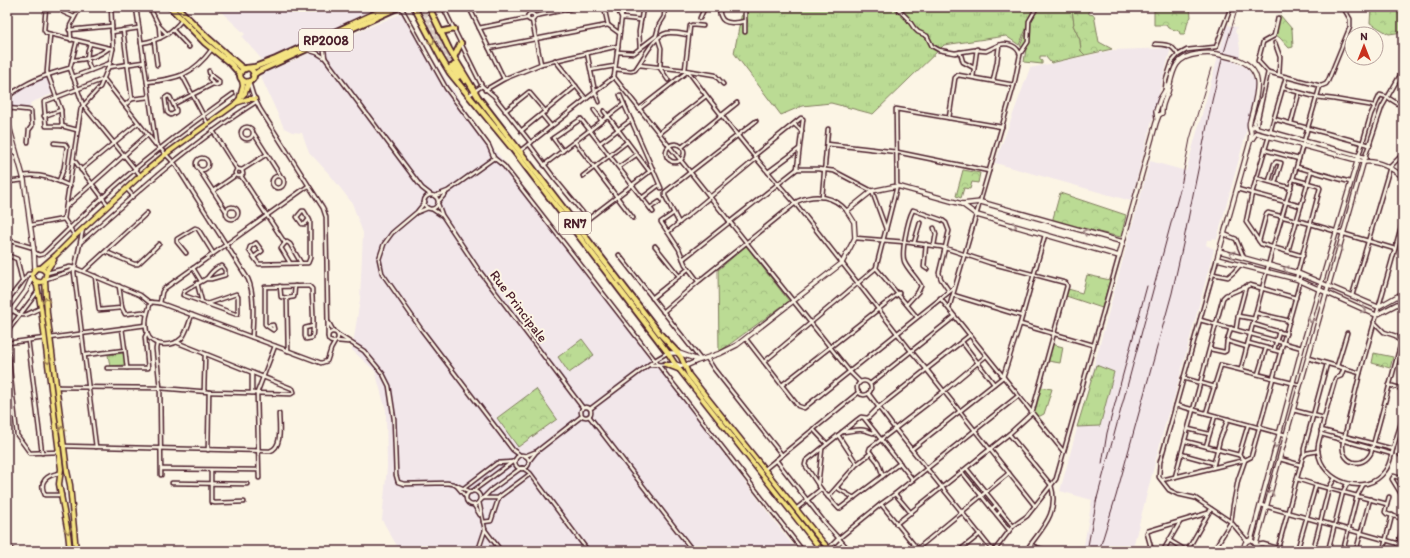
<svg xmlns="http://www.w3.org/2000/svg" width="1410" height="558" font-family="Itim,sans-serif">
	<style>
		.built { fill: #f2e7ea }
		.grass { fill: url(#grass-tufts); stroke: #827d60 }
		.forest { fill: url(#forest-crowns); stroke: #827d60 }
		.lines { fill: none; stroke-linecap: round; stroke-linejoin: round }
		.highway-tunnel { stroke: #d8cac0; stroke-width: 4.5; stroke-dasharray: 4.5 2; stroke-linecap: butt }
		.street-casing { stroke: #4a1f2b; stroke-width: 5.5 }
		.secondary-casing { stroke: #4a1f2b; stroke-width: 6 }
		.primary-casing { stroke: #4a1f2b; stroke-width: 7 }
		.highway-casing { stroke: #4a1f2b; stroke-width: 8 }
		.street { stroke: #fcf5e5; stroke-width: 2.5 }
		.secondary { stroke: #fcf5e5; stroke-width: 3.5 }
		.primary { stroke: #f4e382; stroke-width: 4 }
		.highway { stroke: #f4e382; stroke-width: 4.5 }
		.rail { stroke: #4a1f2b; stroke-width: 1 }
		.secondary-bridge-casing { stroke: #4a1f2b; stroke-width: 6; stroke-linecap: butt }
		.secondary-bridge { stroke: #fcf5e5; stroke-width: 3.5 }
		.oneway { stroke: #9f8156 }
		.oneway2 { stroke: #a38a88 }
		.labels { text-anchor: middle; stroke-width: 4; stroke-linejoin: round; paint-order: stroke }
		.shield { fill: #fcf5e5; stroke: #7f5f63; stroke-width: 1 }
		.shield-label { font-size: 13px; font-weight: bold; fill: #4a1f2b }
		.street-label { font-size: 14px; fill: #4a1f2b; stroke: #fcf5e5 }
	</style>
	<defs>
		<pattern id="grass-tufts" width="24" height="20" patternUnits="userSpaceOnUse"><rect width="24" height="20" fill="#bbdb94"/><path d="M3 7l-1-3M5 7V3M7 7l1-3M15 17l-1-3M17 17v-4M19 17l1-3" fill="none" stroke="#a2bc80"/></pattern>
		<pattern id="forest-crowns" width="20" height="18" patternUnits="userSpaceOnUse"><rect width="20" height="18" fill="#bbdb94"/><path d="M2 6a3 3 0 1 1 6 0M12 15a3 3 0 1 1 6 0" fill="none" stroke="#a2bc80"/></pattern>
	</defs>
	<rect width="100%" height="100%" fill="#fcf5e5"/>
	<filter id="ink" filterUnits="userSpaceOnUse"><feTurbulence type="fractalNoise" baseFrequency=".025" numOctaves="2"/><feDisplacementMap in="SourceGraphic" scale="8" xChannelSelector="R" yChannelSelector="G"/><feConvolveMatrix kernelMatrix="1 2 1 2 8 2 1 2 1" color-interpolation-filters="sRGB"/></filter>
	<g filter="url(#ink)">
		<g class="built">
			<path d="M216,7H376L287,54L265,63L242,37L245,34Z"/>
			<path d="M402,13L479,129L797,551H400L382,520L387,467L386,410L375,371L352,350L360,300L363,233L352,203L331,176L309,152L302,133L292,132L284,128L260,75Z"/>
			<path d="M1227,25L1237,27L1235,32L1238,36L1240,49V58L1237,57L1236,63L1242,65L1249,70L1254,80L1255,85L1252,104L1245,137L1217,239L1213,238L1212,240H1207L1206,245L1214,249L1213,253L1174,398L1167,417L1132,551H1083L1092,500L1060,491L1129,237L1150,161L1186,171Z"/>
			<path d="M1171,48L1131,201L995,163L1030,68L1113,50Z"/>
			<path d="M47,78L52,94L30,103L31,107H11L9,103L21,87Z"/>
		</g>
		<g class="grass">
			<path d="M743,7H1036L1019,45L1006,36L944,45L873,114L831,103L802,106L781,115L734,53Z"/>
			<path d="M1037,7H1069V9L1072,10L1074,24L1073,25L1080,40L1081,51L1085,55L1051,63L1045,56H1040V60H1042V64L1024,62L1026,49L1020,46Z"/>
			<path d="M1087,275L1110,280L1102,308L1066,296L1068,289L1082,293Z"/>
			<path d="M582,339L594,355L569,373L558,357Z"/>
			<path d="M1052,344L1063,347L1060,363L1048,361Z"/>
			<path d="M124,353L125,365L110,366L108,355Z"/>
			<path d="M1096,365L1114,372L1100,426L1077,427Z"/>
			<path d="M1040,387L1052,389L1044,414L1038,417L1034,412Z"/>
		</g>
		<g class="forest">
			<path d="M1069,7H1088L1089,14L1094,15L1099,42L1112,49L1085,55L1081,51L1080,40L1073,25L1074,24L1072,10L1069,9Z"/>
			<path d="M1154,7H1190L1191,17L1188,21L1185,34H1180L1179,31L1168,28L1166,25H1154Z"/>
			<path d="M1371,7H1403V32L1389,34L1370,23Z"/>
			<path d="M1280,15L1292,29L1293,47L1289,48L1280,38L1276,35Z"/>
			<path d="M963,170L980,173L978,183L972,182L970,189L964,188L961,198L956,196Z"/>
			<path d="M1060,193L1126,215L1121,237L1052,222Z"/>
			<path d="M746,246L789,301L719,352L718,270Z"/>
			<path d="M1374,353L1393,357L1390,368L1372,363Z"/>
			<path d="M536,389L557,419L518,447L497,418Z"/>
		</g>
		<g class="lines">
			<g class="highway-tunnel">
				<path d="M418,7L451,67"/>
				<path d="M422,7L454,65"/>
			</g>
			<defs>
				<g id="street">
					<path d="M46,7L44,30L46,33L113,49"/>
					<path d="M136,7L156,144L175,164L248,279C255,294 253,321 252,337"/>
					<path d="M401,7L446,88L489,146L494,158L504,166L803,551"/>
					<path d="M443,7L482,86L494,96L531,143"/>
					<path d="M469,7L504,79"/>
					<path d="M530,7L531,13"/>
					<path d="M604,7L608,25"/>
					<path d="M616,7L622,18L641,20"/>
					<path d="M719,7C720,10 719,14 721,17C724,25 738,23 745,21"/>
					<path d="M896,7L908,19L914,28L918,32L927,36L932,46L939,50L955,53L974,50L986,51L999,45"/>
					<path d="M63,12L74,17"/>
					<path d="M152,12L159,26L167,34"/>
					<circle cx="531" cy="17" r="3.5"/>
					<path d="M535,16L578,7"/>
					<path d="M700,18L705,7"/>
					<path d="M1278,18L1274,36L1263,42L1258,61L1268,72L1321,86L1326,84L1328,81L1350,27V19L1343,7"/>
					<path d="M532,20L541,64"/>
					<path d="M159,26L160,38"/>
					<path d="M479,28L528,18"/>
					<path d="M69,30L112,26"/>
					<path d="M123,30L132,99"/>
					<path d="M173,30L189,47"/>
					<path d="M112,32L139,28"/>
					<path d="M745,32V7"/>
					<path d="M50,35L47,72L61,110L62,126"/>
					<path d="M658,39L661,48L660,68L668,80"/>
					<path d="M71,40L70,26L80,7"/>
					<path d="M77,41L70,68L83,105L140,175"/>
					<path d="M154,41L157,65"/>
					<path d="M141,43C161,40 170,34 182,20"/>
					<path d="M323,43L325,58"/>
					<path d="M1275,43L1280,57L1279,74"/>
					<path d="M90,44C86,53 86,61 91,70"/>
					<path d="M1155,44C1167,45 1172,44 1178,55"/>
					<path d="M489,48L608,25L619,33"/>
					<path d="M640,48L639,32L643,7"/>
					<path d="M308,50L317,53L325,58L422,188L431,195"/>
					<path d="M617,52L634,53L656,36L659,25L664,17L665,7"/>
					<path d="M960,52L963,62L974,68"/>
					<path d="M587,53L595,92L599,102"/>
					<path d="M1020,54L1028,42L1029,21L1037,7"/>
					<path d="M72,60C85,60 98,57 109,48"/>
					<path d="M555,60L586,99"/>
					<path d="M639,65L685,70L715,75L723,84"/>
					<path d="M109,67L144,62"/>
					<path d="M615,69L631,71L635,70C643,60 653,36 667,33C674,32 682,34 689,35"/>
					<path d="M591,70L615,66"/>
					<path d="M685,70L690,26L692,25L703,26"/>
					<path d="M209,71L210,75"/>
					<path d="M182,75L208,124"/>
					<path d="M211,75L219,81V84L216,85L213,84L209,78Z"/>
					<path d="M73,77L110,63"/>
					<path d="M614,77L850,372L860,382"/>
					<path d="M973,77L977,49"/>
					<path d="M147,82C177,79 193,75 212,49"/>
					<path d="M249,82L253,95L260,109L323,208L326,217L328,336"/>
					<path d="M1283,88L1316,97L1333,99L1375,106"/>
					<path d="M485,90L504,79L541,64L618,46"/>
					<path d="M1165,90L1166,80L1172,62L1178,55L1187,50L1216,47L1231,7"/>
					<path d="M469,95L482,86"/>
					<path d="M620,95L661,188"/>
					<path d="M168,96L170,97L176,110V112L171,115L169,114L167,112L165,98Z"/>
					<path d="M7,97C28,81 45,75 70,68"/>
					<path d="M174,104L213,84"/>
					<path d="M125,105L132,99L149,97"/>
					<path d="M7,108L28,110L31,111L32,126L29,130L28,142"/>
					<path d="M639,109L688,71C721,116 758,162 795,203L911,351L927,370L1035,506"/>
					<path d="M594,110L602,121"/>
					<path d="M505,111L529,92L546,112"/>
					<path d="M604,111L650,172"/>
					<path d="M542,115L551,126"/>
					<path d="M44,116L61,110"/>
					<path d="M949,118L955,78L958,75L1014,85"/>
					<path d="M1274,119L1370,145"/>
					<path d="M1291,123L1299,93"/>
					<path d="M794,124L802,131"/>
					<path d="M1253,126L1262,98"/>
					<circle cx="247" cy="133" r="6"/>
					<path d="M1256,127L1268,72"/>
					<path d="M77,130L62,126H46L44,102L104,79L155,144"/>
					<path d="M213,131L237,169"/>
					<path d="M521,131L576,86"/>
					<path d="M1270,132L1286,77"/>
					<path d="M659,133L706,96"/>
					<path d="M254,134L280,175"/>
					<path d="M1269,136L1252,193L1246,222L1261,244L1303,256"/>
					<path d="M575,142L633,218"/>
					<path d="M54,143L65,144L67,147L64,168L59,181"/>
					<path d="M600,143L631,120"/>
					<circle cx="675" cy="153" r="9"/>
					<path d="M529,144L555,179L588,219L653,169"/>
					<path d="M827,144L897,152L989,171"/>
					<path d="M682,147L737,103"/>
					<path d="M1265,150L1299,159"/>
					<path d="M520,151L614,77L623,7"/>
					<path d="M563,151L553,138L581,119L653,212"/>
					<path d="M7,152H16"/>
					<path d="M755,155L801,118L803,119L797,169"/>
					<path d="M1359,155L1371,114L1380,95L1387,97L1403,107"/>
					<path d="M1365,157L1382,107L1403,70"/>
					<circle cx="202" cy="164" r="6"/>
					<path d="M74,160L108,205"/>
					<path d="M544,165L624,104"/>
					<path d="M619,167L636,155"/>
					<path d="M1297,167L1350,182"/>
					<path d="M81,170L138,123"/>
					<path d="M242,170L267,154"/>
					<path d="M200,171L226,211"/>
					<path d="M768,172L799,149"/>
					<circle cx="278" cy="182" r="6"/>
					<path d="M23,176C40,173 54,179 70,186"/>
					<path d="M241,176L285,243L287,242L290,244L301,263"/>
					<path d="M583,176L627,142"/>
					<path d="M1256,178L1291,188"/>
					<path d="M1293,179L1318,186L1320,188L1296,279"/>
					<path d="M1269,181L1274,164L1276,162L1281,163L1275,183"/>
					<path d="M7,182L24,180"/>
					<path d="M126,188L133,196"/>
					<path d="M1237,189L1301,206"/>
					<path d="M213,191L236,175L238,176H241L243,174L242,170L237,169L235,173L236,175"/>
					<circle cx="431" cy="202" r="7"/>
					<path d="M435,196L448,191L494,158"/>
					<path d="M822,197L828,129"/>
					<path d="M642,198L659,185"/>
					<path d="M439,201L446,193"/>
					<path d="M425,202L417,212L392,233L384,244L379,259L382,273L421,329L513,450L520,455"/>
					<path d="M438,204L442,215L478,269L583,408"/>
					<circle cx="232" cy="213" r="6"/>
					<path d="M66,207L147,135"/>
					<path d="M650,208L659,202"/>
					<path d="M432,209L441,215"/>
					<path d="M418,212L428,208"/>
					<path d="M674,213L661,222L679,249L685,264L698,281"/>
					<path d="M679,223L665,196V192L756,121"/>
					<path d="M31,225L64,219"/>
					<path d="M934,228L936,234L934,245"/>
					<path d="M83,229L74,272L96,447"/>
					<path d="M668,232L757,158"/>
					<path d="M1224,234L1236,239L1244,258"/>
					<path d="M75,236L64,219L81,108L100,87L110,63L113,49L111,7"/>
					<path d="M855,238L905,242L942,247L990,263L1066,283L1067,286L1032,413L1009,434L896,524"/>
					<path d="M7,240L34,248"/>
					<path d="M1259,241L1266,215L1268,213L1311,224L1395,249"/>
					<path d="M81,242C137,192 193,142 256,102"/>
					<path d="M285,243L281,248L290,263"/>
					<path d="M914,243L920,223"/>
					<path d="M926,244L924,267L927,269"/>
					<path d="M655,246L679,276"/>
					<path d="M1288,251L1311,171"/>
					<path d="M34,252L39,255L43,254C62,236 82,216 102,198C143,160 188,126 233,94"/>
					<path d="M106,252L134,264H138L159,244"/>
					<path d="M186,253L177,242V239L195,228L198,229L213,253"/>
					<path d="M7,255L17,259L22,280"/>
					<path d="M619,255L701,360"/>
					<path d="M254,257L262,251L256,243L250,247L249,250C252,254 255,260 259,264L308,263L310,258V221L304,211H302L297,217L302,224H305L309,219"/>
					<path d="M683,259L797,169H818L834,171L872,191L886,229"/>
					<path d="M1217,259L1160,462L1159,477L1169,490L1177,494L1195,498L1231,522L1247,541"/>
					<path d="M193,268L201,281"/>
					<path d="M876,268L917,317"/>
					<path d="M84,271L147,213"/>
					<path d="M47,273L70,267L75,268L140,295L149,302L160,303L321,363L327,361L331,349L335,342"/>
					<path d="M1213,274L1228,277L1234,272L1240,265"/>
					<path d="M95,276L99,310L122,308L119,286"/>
					<path d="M46,279L71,271L74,268"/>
					<path d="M206,279H211L225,275V270L222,266C215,267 211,273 207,278C204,281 188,288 184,292L183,295L235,314H237L238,313V297L236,294L207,304"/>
					<path d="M197,283L202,302"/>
					<path d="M280,286L281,297L287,298L294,297L295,286"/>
					<path d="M953,295L1022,316"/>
					<path d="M1352,296L1390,167L1403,154"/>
					<path d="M287,298L288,351"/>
					<path d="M652,298L688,269"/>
					<path d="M940,298L1063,451"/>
					<path d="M7,301L26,277L28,274H32"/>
					<path d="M151,302C147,313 144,322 147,333C152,348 173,347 182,338C187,332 189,322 192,315"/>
					<path d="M160,303L162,292L164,289L308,186"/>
					<path d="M907,304L918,292L921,286C917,278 909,271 905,263C900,255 908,219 913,210L942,220L946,223L949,231L939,273L941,279L949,291"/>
					<path d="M122,308L125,314L142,312L147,314"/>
					<path d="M949,308L1014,85L1020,55C1018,46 1007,42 999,45L997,62L993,81"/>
					<path d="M12,310C25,320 27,313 41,308"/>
					<path d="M663,312L699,281L798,201C816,193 834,196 847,211"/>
					<path d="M1256,313L1290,321"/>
					<path d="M1238,316L1255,319"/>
					<path d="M1200,320L1302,348"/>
					<path d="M1374,322L1384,332L1396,336L1401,343L1403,344"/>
					<path d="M329,323L334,332"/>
					<path d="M1020,324L1093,345"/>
					<path d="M1253,324L1286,334"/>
					<path d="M267,326L273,325L274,329L273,330L267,326L265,324V287L309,286L312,289C312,304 315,324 312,338L306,339L305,336V328L313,326"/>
					<path d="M1236,329L1238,316L1246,286"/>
					<circle cx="333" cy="337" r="5"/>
					<path d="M7,332L38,291"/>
					<path d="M337,334L364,351L383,374L389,386L394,419L396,475L398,482L404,484L447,483L453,484L471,492"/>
					<path d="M50,338L146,325"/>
					<path d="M746,339L798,406L804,408L954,288"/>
					<path d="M28,340L42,453"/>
					<path d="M337,341L348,342"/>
					<path d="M1227,341L1247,347"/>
					<path d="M7,342L17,435L30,453L59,452"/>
					<path d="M962,342L994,384"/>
					<path d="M8,343L45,338"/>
					<path d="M157,343L156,349L160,388L161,475"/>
					<path d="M1248,343L1281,352"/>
					<path d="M1401,343L1371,453C1362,470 1340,463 1343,443L1360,373L1403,221"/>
					<path d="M1210,349L1224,352L1226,351L1227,341L1231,328"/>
					<path d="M125,350L127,368"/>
					<path d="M1274,350L1279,331"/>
					<path d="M85,355L125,350L122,328"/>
					<path d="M707,358L714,369L782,455"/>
					<path d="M1308,358L1360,373"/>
					<path d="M764,362L876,268L897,186L896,109L1002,127"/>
					<path d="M650,365L675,364"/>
					<path d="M1337,366L1347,333"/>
					<path d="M107,368H148L145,337L147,333"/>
					<path d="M1344,368L1341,376L1336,378L1335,380C1330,398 1324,415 1321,433C1320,439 1317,445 1318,451C1321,482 1366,498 1385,471C1390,465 1391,456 1393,449C1396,438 1400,427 1403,417"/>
					<path d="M1241,369L1273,247L1320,86"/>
					<path d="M252,373V393"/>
					<path d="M1258,374L1266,348"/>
					<path d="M1183,378L1215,387"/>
					<circle cx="864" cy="388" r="7"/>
					<path d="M870,384L954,317"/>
					<path d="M782,385L899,293"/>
					<path d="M1389,385L1403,389"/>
					<path d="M57,387L160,388L209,392L291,394L294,392L293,389L176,342"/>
					<path d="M204,391L205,354"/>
					<path d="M868,393L892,425L993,551"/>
					<path d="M1176,405L1286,435"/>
					<circle cx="586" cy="412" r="5"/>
					<path d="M590,409L655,360L667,353"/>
					<path d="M1293,410L1324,418"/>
					<path d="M1206,413L1221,365L1300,385"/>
					<path d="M589,416L693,551"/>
					<path d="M864,418L913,480"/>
					<path d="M813,429L827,444"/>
					<path d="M1188,429L1209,434"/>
					<path d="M1321,430L1393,449"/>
					<path d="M842,432C856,431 858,427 873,433L875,432"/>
					<path d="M1009,434L1051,485C1060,514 1040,530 1026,551"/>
					<path d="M1321,434L1392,454"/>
					<path d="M838,435L857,464"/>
					<path d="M1185,441L1239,455L1245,460L1238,480L1233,506L1231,522L1213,551"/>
					<path d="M64,446L270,451C283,447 279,425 279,414"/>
					<path d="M1206,446L1215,416"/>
					<path d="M912,449L1003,377L1020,324L1045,235"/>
					<path d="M208,450L209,392"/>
					<path d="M1403,452L1401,453L1400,455L1403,457"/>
					<path d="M1181,454L1214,463"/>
					<path d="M1239,455L1248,425"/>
					<path d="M1304,455V449L1327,364"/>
					<circle cx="522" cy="462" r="7"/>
					<path d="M525,456L535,452"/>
					<path d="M1280,459L1301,465"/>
					<path d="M776,460L825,523L850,551"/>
					<path d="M529,461L536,452L582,416"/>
					<path d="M900,463L839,509L821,489L805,465L806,461L857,420L861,417L868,418L879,407L970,335"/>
					<path d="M1213,467L1220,439L1228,419"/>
					<path d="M523,468L530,473L588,551"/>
					<path d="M162,469L258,470"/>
					<path d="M765,469L859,392"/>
					<path d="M967,469L1013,526"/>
					<path d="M211,470V502L215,503L244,502"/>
					<path d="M962,472L992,509L996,505"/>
					<path d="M60,473C47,475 38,481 45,495H62"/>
					<path d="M883,476L878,462L869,451L870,448L944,391L986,356"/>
					<path d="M1175,477L1223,298L1226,295L1250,285L1296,298"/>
					<path d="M259,478L257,393L275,346"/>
					<path d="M1297,479L1316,485L1387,504"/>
					<path d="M1403,479L1394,476L1392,479L1403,497"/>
					<path d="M1162,480L1245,460L1251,457L1302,275"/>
					<path d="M172,483L247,484"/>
					<path d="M456,485L466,497"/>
					<path d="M818,485L822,449"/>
					<path d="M464,488L497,463L513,462"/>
					<path d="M837,488L854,498"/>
					<circle cx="473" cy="498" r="7"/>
					<path d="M473,491L515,460"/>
					<path d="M895,494L911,513"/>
					<path d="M828,497L857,464L871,453"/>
					<path d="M1389,497L1385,512L1387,514L1403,519"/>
					<path d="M483,498H498"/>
					<path d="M480,501L491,490L521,468"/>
					<path d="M479,502L485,530L501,551"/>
					<path d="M881,504L919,551"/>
					<path d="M474,505L480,515"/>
					<path d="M1261,505L1403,545"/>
					<path d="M796,509L821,489"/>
					<path d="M992,509L997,515L1001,511"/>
					<path d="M997,515L1009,530"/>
					<path d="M483,522L491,521L499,497L530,474"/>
					<path d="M1169,540L1187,551"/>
					<path d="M7,545L13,551"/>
					<path d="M1030,545L1048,551"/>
					<path d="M1257,545L1263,544L1288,551"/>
					<path d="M830,547L838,539L881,504L895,494L1018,396"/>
					<path d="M1257,548L1269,551"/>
					<path d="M1278,548L1303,456L1307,453L1318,451"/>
					<path d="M917,549L1009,473"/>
					<path d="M478,551L485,530"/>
					<path d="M836,551L837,546L841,542"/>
					<path d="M959,551L980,534"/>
					<path d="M994,551L1013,526L1027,516L1056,479L1119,256"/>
					<path d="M1152,551L1147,533L1148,531L1208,513"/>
					<path d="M1163,551L1180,522"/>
					<path d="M1187,551L1211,509"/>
					<path d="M1297,551L1316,485"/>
					<path d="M1313,551L1329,488L1335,478"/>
					<path d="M1328,551L1343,492L1347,484"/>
					<path d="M1343,551L1357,496L1363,485"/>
					<path d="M1356,551L1370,499"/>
					<path d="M1383,551L1392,515"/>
					<path d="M1397,551L1403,524"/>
				</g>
				<g id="secondary">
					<path d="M1237,59C1268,71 1256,96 1250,121C1248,126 1251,129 1251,133C1251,136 1250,140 1250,142L1217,259L1296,279L1376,315L1403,301"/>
					<path d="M1157,118L1156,111L1160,99L1168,86"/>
					<path d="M7,119L24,180L34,252L35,269"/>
					<path d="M1252,127L1255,126L1257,128L1366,158"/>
					<path d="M1252,139L1256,133L1364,162C1379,160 1392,168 1403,177"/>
					<path d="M962,204L977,215L1119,256L1156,123L1159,115L1162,113C1161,106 1165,99 1168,92C1173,72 1173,57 1198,54C1205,53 1210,53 1217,54"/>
					<path d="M1219,251L1298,273L1378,307L1403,293"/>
					<path d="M7,317L26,291L32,277"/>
					<path d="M668,353H679L698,360"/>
					<path d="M675,364L682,366L688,365L697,361L721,353L737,345L842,263L855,238L854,222L847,211L872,191L897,186L962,204L981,202L1123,242"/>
					<path d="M1251,540L1302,348L1359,155"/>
					<path d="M1256,544L1286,435L1365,157"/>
					<path d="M1243,551C1245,546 1243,541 1251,540L1256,544L1257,548L1256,551"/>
				</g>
				<g id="primary">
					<path d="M240,97L243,86L242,80"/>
					<path d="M236,103L248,99H255"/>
					<path d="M41,268L56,255L75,236L140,176L166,154L234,105L245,93L249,81"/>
					<path d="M46,272C41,266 34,267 32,275L37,286L41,308L61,469L59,484L68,533L70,551"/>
					<path d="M45,280L47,313L67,471L70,485L76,551"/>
					<path d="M35,281C46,285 45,278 47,271C48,267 52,263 54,260"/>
					<path d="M677,352L681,357L689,375L816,534L828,548H832L835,551"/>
					<path d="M668,353L675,364L822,551"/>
					<path d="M665,364L678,369"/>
				</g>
				<g id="highway">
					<path d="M170,7L205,43L231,64L240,74"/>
					<path d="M177,7L209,39L241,67L245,69"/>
					<path d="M414,7L441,58L450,73L511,147L668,353"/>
					<path d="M429,7L449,49L478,97L661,335L677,352"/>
					<path d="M440,32L454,29"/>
					<path d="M454,57L461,43"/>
					<path d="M454,65L465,81"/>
					<path d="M451,67L458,77"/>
					<path d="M247,68L255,67L276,59L389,7"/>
					<circle cx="247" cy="75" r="7"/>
					<path d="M253,75L259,71L399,7"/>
				</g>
			</defs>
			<use href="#street" class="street-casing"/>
			<use href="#secondary" class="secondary-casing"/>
			<use href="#primary" class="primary-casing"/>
			<use href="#highway" class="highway-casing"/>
			<use href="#street" class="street"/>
			<use href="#secondary" class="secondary"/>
			<use href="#primary" class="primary"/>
			<use href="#highway" class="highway"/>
			<g class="rail">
				<path d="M1102,464L1107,433L1147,286"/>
				<path d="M1096,502L1181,186L1190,139L1211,68"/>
				<path d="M1087,551L1097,498"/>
				<path d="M1099,551L1116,496L1172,293L1183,244L1212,101L1222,59L1238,7"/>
			</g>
			<defs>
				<path id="secondary-bridge" d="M1217,54L1237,59"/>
			</defs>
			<use href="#secondary-bridge" class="secondary-bridge-casing"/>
			<use href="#secondary-bridge" class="secondary-bridge"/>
		</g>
		<defs><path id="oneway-chevron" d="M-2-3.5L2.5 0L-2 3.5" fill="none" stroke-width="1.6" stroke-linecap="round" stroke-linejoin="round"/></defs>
		<g class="oneway">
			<use href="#oneway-chevron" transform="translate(432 42) rotate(63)"/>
			<use href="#oneway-chevron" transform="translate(46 300) rotate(-94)"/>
			<use href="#oneway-chevron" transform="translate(48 361) rotate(83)"/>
			<use href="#oneway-chevron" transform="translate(62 429) rotate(-97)"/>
			<use href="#oneway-chevron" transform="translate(68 531) rotate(82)"/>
		</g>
		<g class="oneway2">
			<use href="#oneway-chevron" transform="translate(1014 226) rotate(17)"/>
			<use href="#oneway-chevron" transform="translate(1085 232) rotate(-164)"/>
			<use href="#oneway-chevron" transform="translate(1339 248) rotate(-76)"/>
			<use href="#oneway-chevron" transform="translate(1232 254) rotate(-165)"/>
			<use href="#oneway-chevron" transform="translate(1286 269) rotate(-164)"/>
			<use href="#oneway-chevron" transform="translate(1364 310) rotate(25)"/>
			<use href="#oneway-chevron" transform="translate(1311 320) rotate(107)"/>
			<use href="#oneway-chevron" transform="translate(1276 445) rotate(104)"/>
			<use href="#oneway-chevron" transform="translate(1271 493) rotate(-75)"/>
		</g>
	</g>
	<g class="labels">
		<g class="shield">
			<rect x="299" y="29" width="54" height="22" rx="3"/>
			<rect x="559" y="212" width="32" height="22" rx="3"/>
		</g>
		<g class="shield-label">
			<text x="326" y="45">RP2008</text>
			<text x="575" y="228">RN7</text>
		</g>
		<g class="street-label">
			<text transform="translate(519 306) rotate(53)" y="5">Rue Principale</text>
		</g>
	</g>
	<rect width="1410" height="558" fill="none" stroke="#fcf5e5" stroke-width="24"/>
	<rect x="12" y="12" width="1386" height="534" fill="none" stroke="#4a1f2b" stroke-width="1.5" filter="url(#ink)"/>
	<g transform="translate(1364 46)"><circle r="19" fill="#fcf5e5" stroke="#b59f9b"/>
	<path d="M0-3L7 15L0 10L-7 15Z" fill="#c8321e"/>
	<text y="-6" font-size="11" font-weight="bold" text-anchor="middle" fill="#4a1f2b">N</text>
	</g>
</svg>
